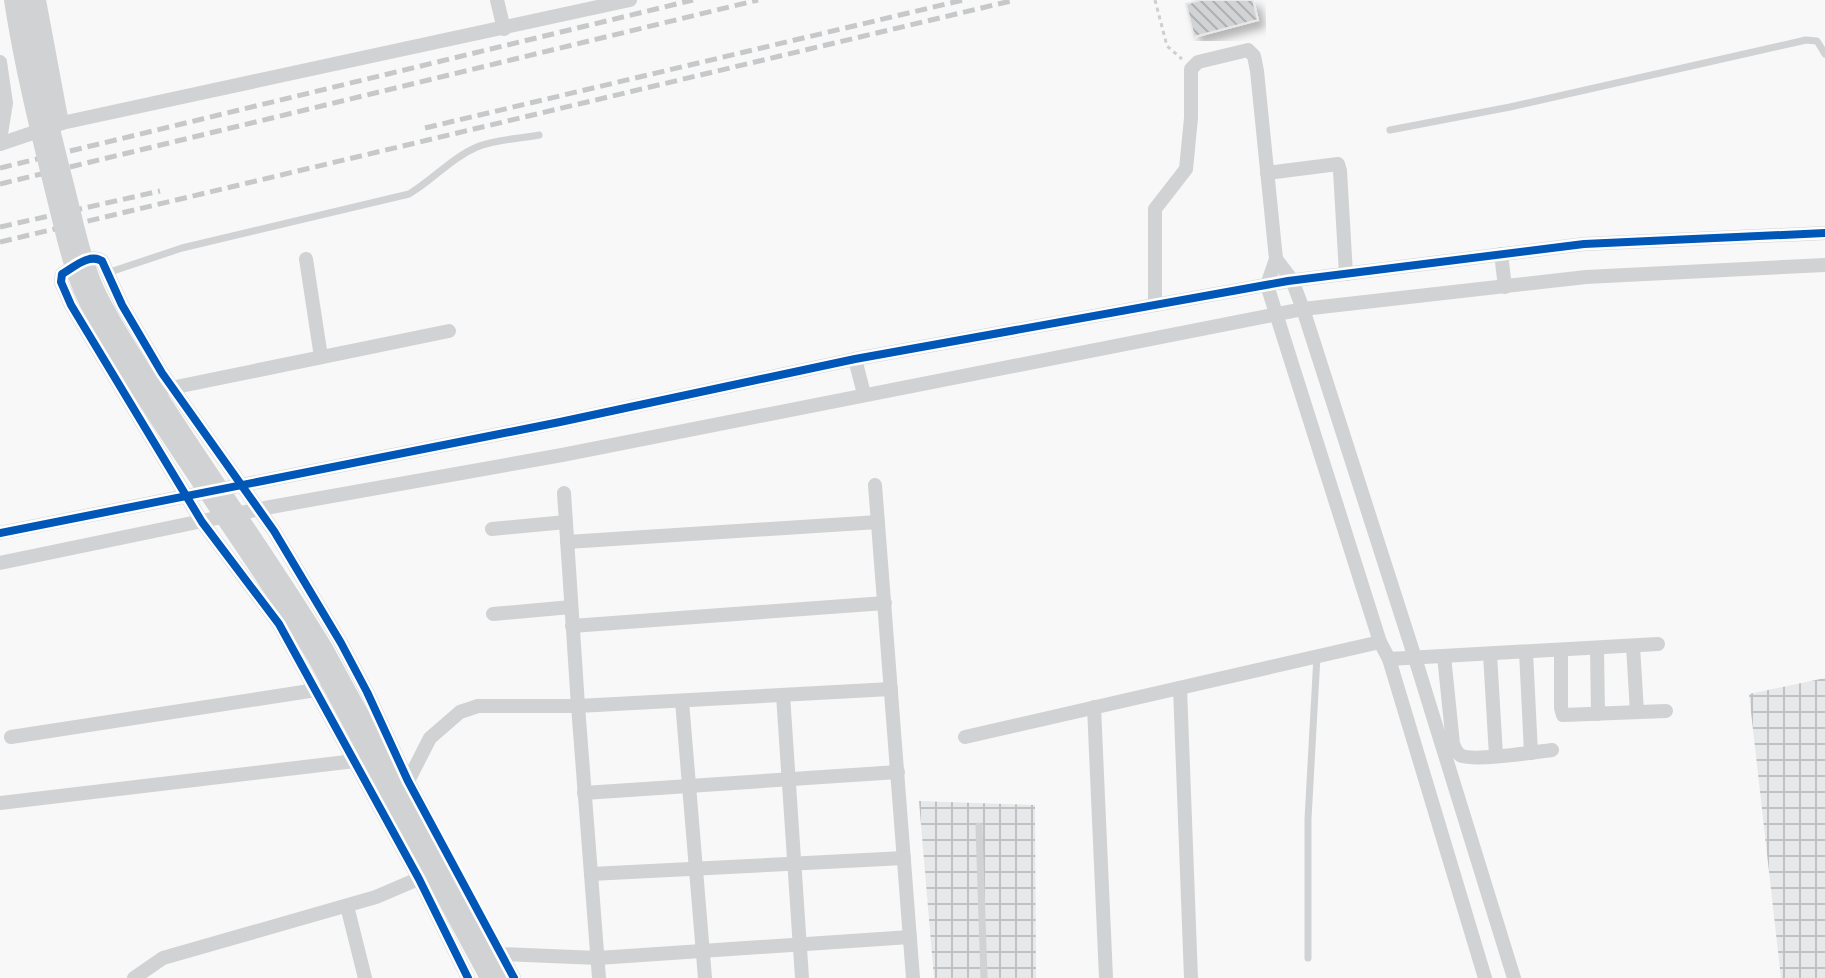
<svg xmlns="http://www.w3.org/2000/svg" width="1825" height="978" font-family="Ubuntu,sans-serif">
	<style>
		.industrial { fill: url(#industrial-grid) }
		.building { fill: url(#building-back-hatch); stroke: #e8e8e8; stroke-width: 2; filter: url(#shadow) }
		.lines { fill: none; stroke-linecap: round; stroke-linejoin: round }
		.path { stroke: #cecfd0; stroke-width: 3; stroke-dasharray: 4 4; stroke-linecap: butt }
		.service { stroke: #d1d2d3; stroke-width: 7 }
		.minor { stroke: #d1d2d3; stroke-width: 14 }
		.rail { stroke: #c6c8c9; stroke-width: 5; stroke-dasharray: 12 6; stroke-linecap: butt }
		.tertiary-bridge { stroke: #d1d2d3; stroke-width: 16 }
		.cycleway-casing { stroke: #fff; stroke-width: 13 }
		.cycleway { stroke: #0057b8; stroke-width: 8 }
	</style>
	<defs>
		<pattern id="industrial-grid" width="8" height="8" patternUnits="userSpaceOnUse" patternTransform="scale(2)"><rect width="8" height="8" fill="#e7e8e9"/><path d="M0 4h8M4 0v8" fill="none" stroke="#bfc1c2"/></pattern>
		<pattern id="building-back-hatch" width="6" height="6" patternUnits="userSpaceOnUse" patternTransform="scale(2)"><rect width="6" height="6" fill="#d2d3d4"/><path d="M-1 5l2 2M0 0l6 6M5-1l2 2" fill="none" stroke="#aeb0b2"/></pattern>
		<filter id="shadow"><feDropShadow dx="7" dy="7" stdDeviation="4" flood-color="#0004"/></filter>
	</defs>
	<rect width="100%" height="100%" fill="#f8f8f8"/>
	<g class="industrial">
		<path d="M1825,678V978H1781L1749,694Z"/>
		<path d="M919,801L1035,805L1036,978H934Z"/>
	</g>
	<path class="building" d="M1200,0H1253L1258,20L1194,37L1186,4Z"/>
	<g class="lines">
		<path class="path" d="M1155,0L1167,46L1182,59"/>
		<g class="service">
			<path d="M1390,130L1510,107L1806,40L1817,41L1825,54"/>
			<path d="M107,273L182,248L409,194C433,180 451,158 477,147C495,139 519,139 539,135"/>
			<path d="M979,826L984,978"/>
			<path d="M1308,958V819L1317,656"/>
		</g>
		<g class="minor">
			<path d="M39,0L62,123"/>
			<path d="M497,0L504,29"/>
			<path d="M0,62L6,103L0,140"/>
			<path d="M0,144L62,123L630,0"/>
			<path d="M1267,173L1338,164L1340,171L1346,274"/>
			<path d="M1501,254L1505,287"/>
			<path d="M306,259L321,357"/>
			<path d="M1276,259L1292,280L1303,309L1415,658L1514,978"/>
			<path d="M1155,305V209L1186,169L1191,118V69L1198,62L1248,50L1254,56L1257,71L1276,259L1267,285L1380,642L1389,659L1485,978"/>
			<path d="M855,359L864,394"/>
			<path d="M171,388L449,331"/>
			<path d="M875,485L913,978"/>
			<path d="M564,493L578,706L599,978"/>
			<path d="M492,529L566,522"/>
			<path d="M0,533L560,422L855,359L1288,281L1584,244L1825,233"/>
			<path d="M567,542L878,522"/>
			<path d="M0,563L265,508L562,455L1303,309L1586,277L1825,265"/>
			<path d="M493,614L571,607"/>
			<path d="M572,626L885,603"/>
			<path d="M1633,646L1637,712"/>
			<path d="M1597,648L1598,714"/>
			<path d="M1561,650V708L1563,715L1666,711"/>
			<path d="M1526,652L1531,753"/>
			<path d="M1490,654L1496,756"/>
			<path d="M1444,656L1453,744C1455,749 1456,752 1460,755C1471,762 1536,752 1552,750"/>
			<path d="M1389,659L1658,644"/>
			<path d="M1180,688L1191,978"/>
			<path d="M783,695L802,978"/>
			<path d="M682,701L705,978"/>
			<path d="M1094,707L1106,978"/>
			<path d="M11,737L316,690"/>
			<path d="M965,737L1380,642"/>
			<path d="M408,781L430,738L460,712L478,706H578L891,689"/>
			<path d="M584,793L898,772"/>
			<path d="M0,803L355,761"/>
			<path d="M453,867L408,781L367,692L341,643L274,531L162,373L122,305L102,261C89,253 74,267 62,274L61,282L71,305L202,522L279,624L419,879L468,978"/>
			<path d="M591,874L904,858"/>
			<path d="M463,885L514,978"/>
			<path d="M347,906L365,978"/>
			<path d="M500,954L598,958L910,937"/>
			<path d="M134,978L163,958L376,897L425,876"/>
		</g>
		<g class="rail">
			<path d="M425,128L963,0"/>
			<path d="M0,168L693,0"/>
			<path d="M0,184L758,0"/>
			<path d="M0,227L160,191"/>
			<path d="M0,242L1015,0"/>
		</g>
		<g class="tertiary-bridge">
			<path d="M12,0C22,66 38,130 54,195C63,230 70,267 86,300C103,334 124,366 145,399C200,486 261,569 315,657L488,978"/>
			<path d="M26,0C35,64 51,126 67,189C76,224 83,261 98,293C115,328 137,360 157,392C212,479 273,562 326,650L504,978"/>
		</g>
		<defs>
			<g id="cycleway">
				<path d="M0,533L560,422L855,359L1288,281L1584,244L1825,233"/>
				<path d="M468,978L419,879L279,624L202,522L71,305L61,282L62,274C74,267 89,253 102,261L122,305L162,373L274,531L341,643L367,692L408,781L514,978"/>
			</g>
		</defs>
		<use href="#cycleway" class="cycleway-casing"/>
		<use href="#cycleway" class="cycleway"/>
	</g>
</svg>
